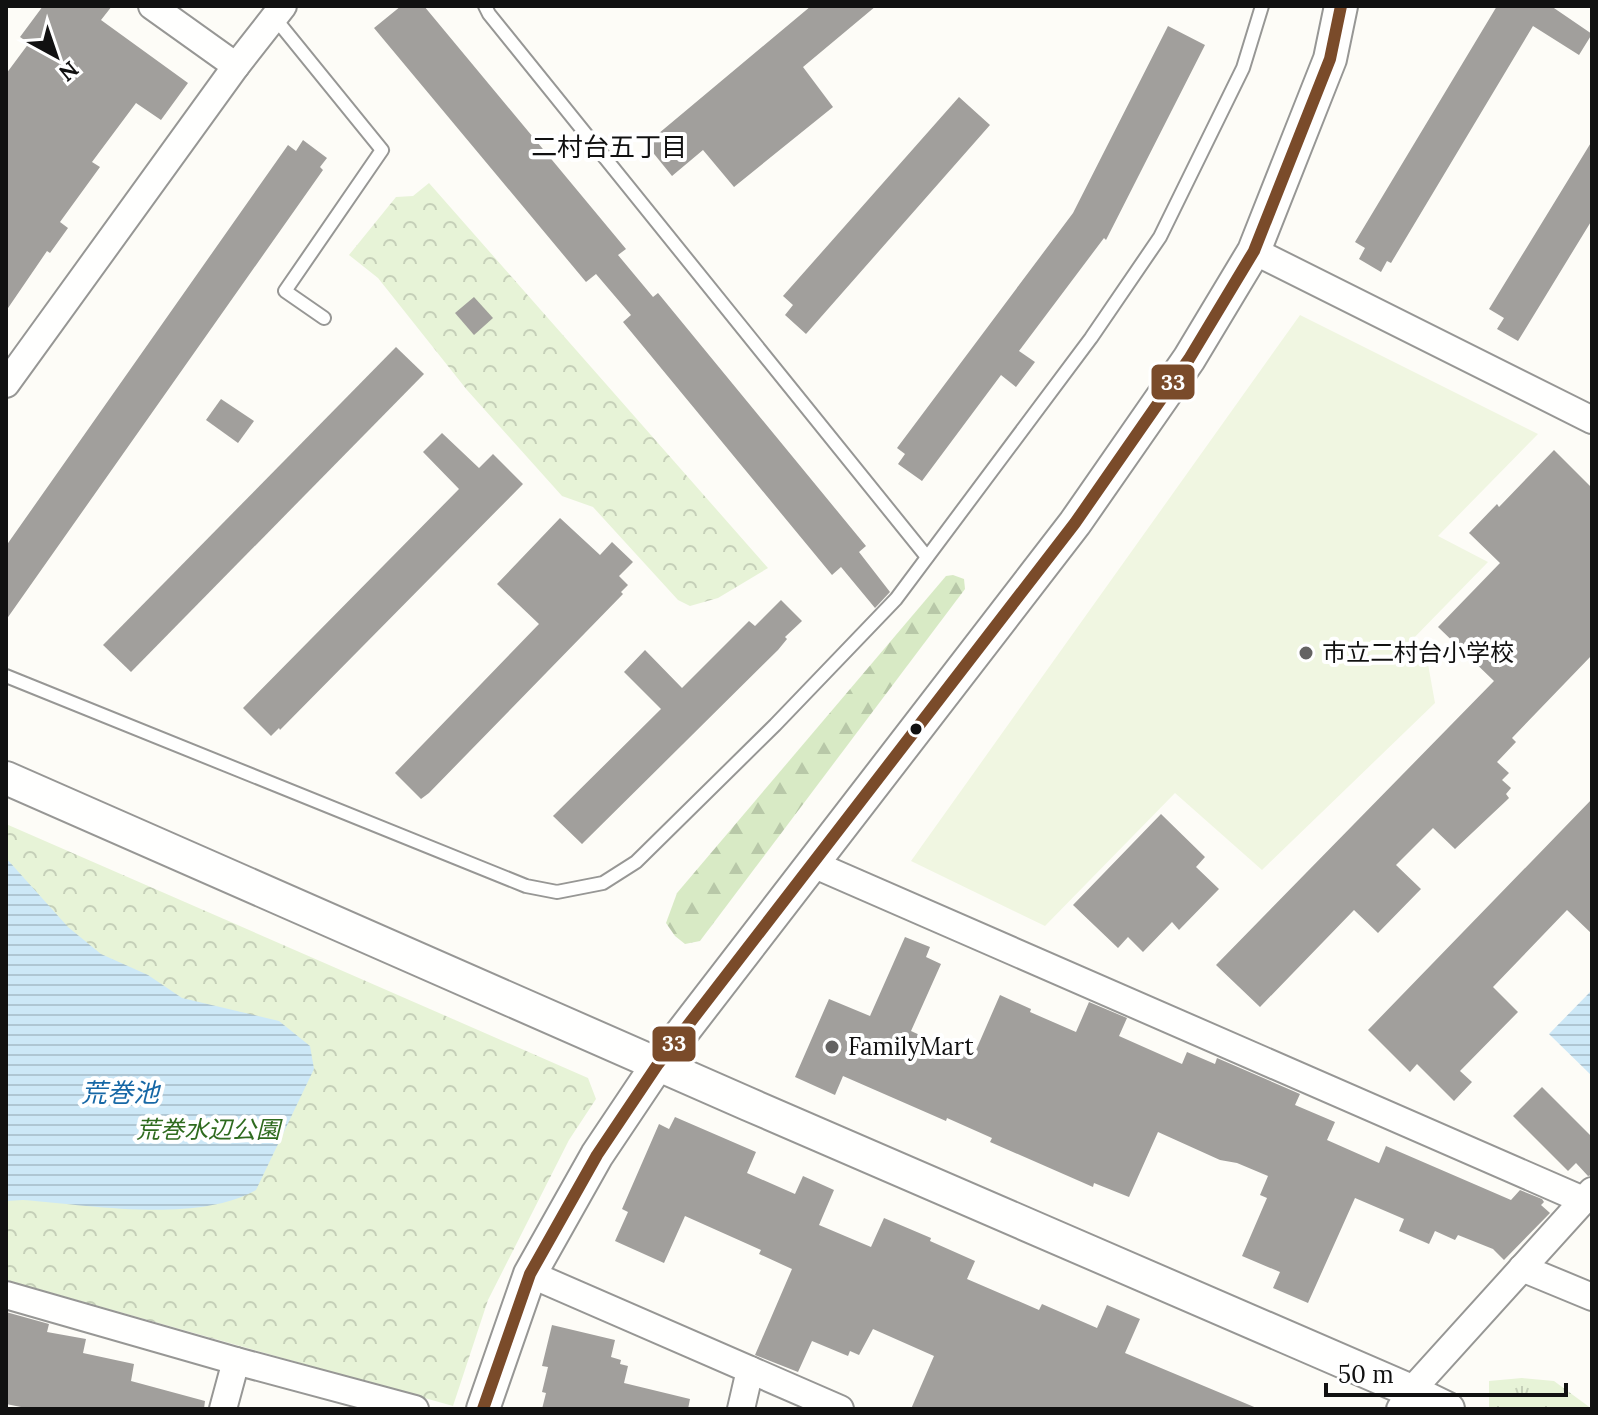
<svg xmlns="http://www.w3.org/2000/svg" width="1598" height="1415" font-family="Lora,'Noto Sans JP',serif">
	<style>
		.grass { fill: url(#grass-tufts) }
		.forest { fill: url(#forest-firs) }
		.park { fill: url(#park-crowns) }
		.pitch { fill: #f0f6e1 }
		.water { fill: url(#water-rules) }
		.building { fill: #a19f9c }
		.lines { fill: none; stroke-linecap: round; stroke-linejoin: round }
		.service-casing { stroke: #979795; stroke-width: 16 }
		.minor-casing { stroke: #979795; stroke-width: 30 }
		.tertiary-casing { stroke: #979795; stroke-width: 36 }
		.service { stroke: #fffffe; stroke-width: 12 }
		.minor { stroke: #fffffe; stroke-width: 26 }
		.tertiary { stroke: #fffffe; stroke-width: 32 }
		.bus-1-casing { stroke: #fff; stroke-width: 18 }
		.bus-1 { stroke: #7a4b2a; stroke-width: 12 }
		.poi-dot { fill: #646362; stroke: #fff; stroke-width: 3 }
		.bus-dot { fill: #111; stroke: #fff; stroke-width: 3 }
		.labels { text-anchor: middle; stroke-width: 8; stroke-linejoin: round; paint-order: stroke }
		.poi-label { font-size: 24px; fill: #111; stroke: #fff; text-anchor: start }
		.park-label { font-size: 24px; font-style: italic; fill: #2f6b1f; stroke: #fff }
		.neighbourhood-label { font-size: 26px; fill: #111; stroke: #fff }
		.water-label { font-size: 26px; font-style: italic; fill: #1768a6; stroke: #fff }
		.line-badge { stroke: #fff; stroke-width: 3 }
		.badge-label { font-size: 22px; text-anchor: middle; font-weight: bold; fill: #fff }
	</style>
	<defs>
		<pattern id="grass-tufts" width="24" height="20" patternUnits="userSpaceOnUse" patternTransform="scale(2)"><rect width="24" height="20" fill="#e7f3d7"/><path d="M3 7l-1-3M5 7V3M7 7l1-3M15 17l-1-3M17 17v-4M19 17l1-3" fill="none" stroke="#c5cfb8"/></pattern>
		<pattern id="forest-firs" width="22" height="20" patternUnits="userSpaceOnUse" patternTransform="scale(2)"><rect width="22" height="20" fill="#d8eac5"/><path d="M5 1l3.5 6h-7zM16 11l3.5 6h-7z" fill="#b8c8a8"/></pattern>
		<pattern id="park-crowns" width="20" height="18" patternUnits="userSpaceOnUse" patternTransform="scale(2)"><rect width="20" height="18" fill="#e7f3d7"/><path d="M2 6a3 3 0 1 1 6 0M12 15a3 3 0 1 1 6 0" fill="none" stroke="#c5cfb8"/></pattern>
		<pattern id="water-rules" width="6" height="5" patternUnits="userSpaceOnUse" patternTransform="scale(2)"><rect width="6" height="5" fill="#cde8f7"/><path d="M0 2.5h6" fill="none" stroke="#afc6d3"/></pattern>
	</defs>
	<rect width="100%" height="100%" fill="#fdfcf7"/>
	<path class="grass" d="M1522,1378L1554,1381L1592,1409H1489V1381Z"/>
	<path class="forest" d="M953,575L964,579L965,589L700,941L685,944L675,936L666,923L677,893L946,576Z"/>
	<g class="park">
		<path d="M429,183L768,568L718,598L690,606L678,600L593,507L562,496L467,390L378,278L349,255L396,197L413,196Z"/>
		<path d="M6,824L588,1078L596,1099L569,1140L488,1300L453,1406L6,1280Z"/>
	</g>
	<path class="pitch" d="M1300,315L1538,434L1438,536L1488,562L1407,645L1428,664L1435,703L1262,870L1175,793L1045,926L911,861Z"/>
	<g class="water">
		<path d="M6,858L68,927L101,954L148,975L182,998L279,1021L310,1046L314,1069L256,1190C196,1224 91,1205 23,1200L6,1201Z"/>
		<path d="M1592,990V1076L1549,1034Z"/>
	</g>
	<g class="building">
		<path d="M43,6H112L101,20L188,83L161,120L136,103L92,162L100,167L60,222L68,228L50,253L47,251L6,311V74L29,43L20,37Z"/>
		<path d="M401,6H424L626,249L618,255L653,297L658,293L866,546L859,552L890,592L875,608L841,567L832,575L623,322L631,315L596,274L586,282L374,28Z"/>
		<path d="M811,6H876L803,67L833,107L734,187L703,150L672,176L646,144Z"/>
		<path d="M1497,6H1551L1592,34L1579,55L1533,26L1391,263L1387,261L1381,272L1359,259L1365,248L1355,242Z"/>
		<path d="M1168,26L1205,45L1106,240L1104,238L1019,351L1035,362L1016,387L1001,375L922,481L898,464L905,454L897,448L1073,213Z"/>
		<path d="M959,97L990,125L806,334L785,315L793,305L783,296Z"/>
		<path d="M303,140L327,158L320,167L323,170L6,620V546L288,145L296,151Z"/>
		<path d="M1592,141V220L1518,341L1497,329L1504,318L1489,309Z"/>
		<path d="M474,297L493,318L474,335L455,313Z"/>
		<path d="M396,347L424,374L131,672L103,645Z"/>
		<path d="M221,399L254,421L238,443L206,420Z"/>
		<path d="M442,433L479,468L493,454L523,484L280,730L279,728L271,736L243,708L459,489L423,452Z"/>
		<path d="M1554,450L1592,488V655L1512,738L1516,742L1497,762L1509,773L1502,780L1511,788L1506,794L1509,798L1507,800L1455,849L1433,828L1396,865L1421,889L1378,933L1354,910L1260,1007L1216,965L1494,681L1438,627L1500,563L1469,533L1497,504L1499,507Z"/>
		<path d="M560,518L600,555L612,542L633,562L619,576L628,585L621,592L623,594L429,793L421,799L395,773L539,624L497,584Z"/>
		<path d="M781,600L802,621L785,637L787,639L778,650L582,844L553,816L661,709L624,672L645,650L682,688L749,621L755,626Z"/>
		<path d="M1592,799V934L1567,910L1493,987L1518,1012L1460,1071L1472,1082L1454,1101L1417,1064L1410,1072L1368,1030Z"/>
		<path d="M1161,814L1205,857L1196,867L1219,889L1179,930L1172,922L1143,952L1128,937L1118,948L1073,905Z"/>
		<path d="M905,937L930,947L926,957L941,964L911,1031L955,1051L973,1057L1000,995L1031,1009L1030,1012L1076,1032L1089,1002L1127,1018L1119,1036L1182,1064L1187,1052L1215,1064L1217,1058L1300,1094L1295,1105L1335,1122L1327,1140L1379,1163L1386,1146L1511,1200L1520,1190L1542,1199L1544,1202L1541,1205L1550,1213L1504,1260L1493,1249L1458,1235L1455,1240L1435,1231L1429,1244L1399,1231L1404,1219L1355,1198L1308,1303L1273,1288L1280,1272L1242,1256L1267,1198L1260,1195L1268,1176L1237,1163L1220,1160L1158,1132L1129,1197L1094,1183L1093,1187L990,1142L992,1138L947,1118L946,1121L843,1076L835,1095L795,1077L829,999L870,1016Z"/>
		<path d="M1542,1087L1592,1137V1175L1588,1176L1576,1163L1568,1171L1513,1116Z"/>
		<path d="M675,1117L756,1152L747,1173L795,1194L803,1176L834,1190L819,1225L871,1247L884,1218L931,1238L930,1241L975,1261L967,1279L1039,1310L1042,1304L1097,1328L1107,1305L1140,1319L1125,1353L1259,1409H911L934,1356L873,1329L859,1355L850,1351L848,1356L812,1341L798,1372L755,1355L792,1269L759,1254L761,1250L685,1216L664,1263L615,1241L628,1212L622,1209L659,1124L669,1129Z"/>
		<path d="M6,1312L49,1324L47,1332L86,1339L83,1353L134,1364L131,1381L205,1401L204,1409H31L6,1404Z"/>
		<path d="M552,1325L615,1340L611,1357L621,1360L620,1364L628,1366L624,1383L690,1399L688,1409H542L546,1393L542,1392L548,1367L542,1366Z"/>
	</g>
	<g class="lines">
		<defs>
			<g id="service">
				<path d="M485,6L489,14L927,557"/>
				<path d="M274,17L382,150L285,291L324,318"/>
				<path d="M6,676L526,886L557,892L603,883L636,862L775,725L896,599L1091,338L1160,237L1243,68L1262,6"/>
			</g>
			<g id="minor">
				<path d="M152,6L236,66"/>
				<path d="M1254,251L1592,420"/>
				<path d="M6,384L236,66L283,6"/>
				<path d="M813,864L1583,1200"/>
				<path d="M1522,1268L1592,1297"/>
				<path d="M530,1274L840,1409"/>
				<path d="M6,1295L236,1361L415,1409"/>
				<path d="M223,1409L236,1361"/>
				<path d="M741,1409L750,1370"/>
				<path d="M1400,1409L1411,1391L1592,1191"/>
			</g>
			<g id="tertiary">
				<path d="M6,778L748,1104L1411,1391L1448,1409"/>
				<path d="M483,1409L530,1274L597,1155L658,1064L1075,523L1189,359L1254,251L1330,59L1341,6"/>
			</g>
		</defs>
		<use href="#service" class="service-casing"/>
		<use href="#minor" class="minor-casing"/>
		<use href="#tertiary" class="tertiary-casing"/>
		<use href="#service" class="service"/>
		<use href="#minor" class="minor"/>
		<use href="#tertiary" class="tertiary"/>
		<defs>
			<path id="bus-1" d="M483,1409L530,1274L597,1155L658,1064L1075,523L1189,359L1254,251L1330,59L1341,6"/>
		</defs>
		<use href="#bus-1" class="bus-1-casing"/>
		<use href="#bus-1" class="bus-1"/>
	</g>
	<g class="poi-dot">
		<circle cx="1306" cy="653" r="8"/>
		<circle cx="832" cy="1047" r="8"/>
	</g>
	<circle class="bus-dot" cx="916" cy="729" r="7"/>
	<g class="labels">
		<g class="poi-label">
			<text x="1322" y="661">市立二村台小学校</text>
			<text x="848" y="1055">FamilyMart</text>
		</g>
		<g class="park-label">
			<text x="208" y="1138">荒巻水辺公園</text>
		</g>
		<g class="neighbourhood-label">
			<text x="609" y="156">二村台五丁目</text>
		</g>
		<g class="water-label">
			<text x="120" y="1102">荒巻池</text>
		</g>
	</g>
	<g class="line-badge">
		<rect x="1150" y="363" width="46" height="38" rx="8" fill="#7a4b2a"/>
		<rect x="651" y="1025" width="46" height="38" rx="8" fill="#7a4b2a"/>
	</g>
	<g class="badge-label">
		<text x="1173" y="390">33</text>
		<text x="674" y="1051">33</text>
	</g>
	<rect width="1598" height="1415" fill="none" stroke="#111111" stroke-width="16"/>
	<g transform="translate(56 56) rotate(140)" stroke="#ffffff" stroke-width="6" paint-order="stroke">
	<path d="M0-6L14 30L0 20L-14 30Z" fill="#111111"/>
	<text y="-12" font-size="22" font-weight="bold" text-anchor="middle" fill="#111111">N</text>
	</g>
	<path d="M1326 1383v12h240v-12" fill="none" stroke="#111111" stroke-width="4"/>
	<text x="1338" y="1383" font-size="24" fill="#111111" stroke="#ffffff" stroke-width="6" paint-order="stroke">50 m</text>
</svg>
